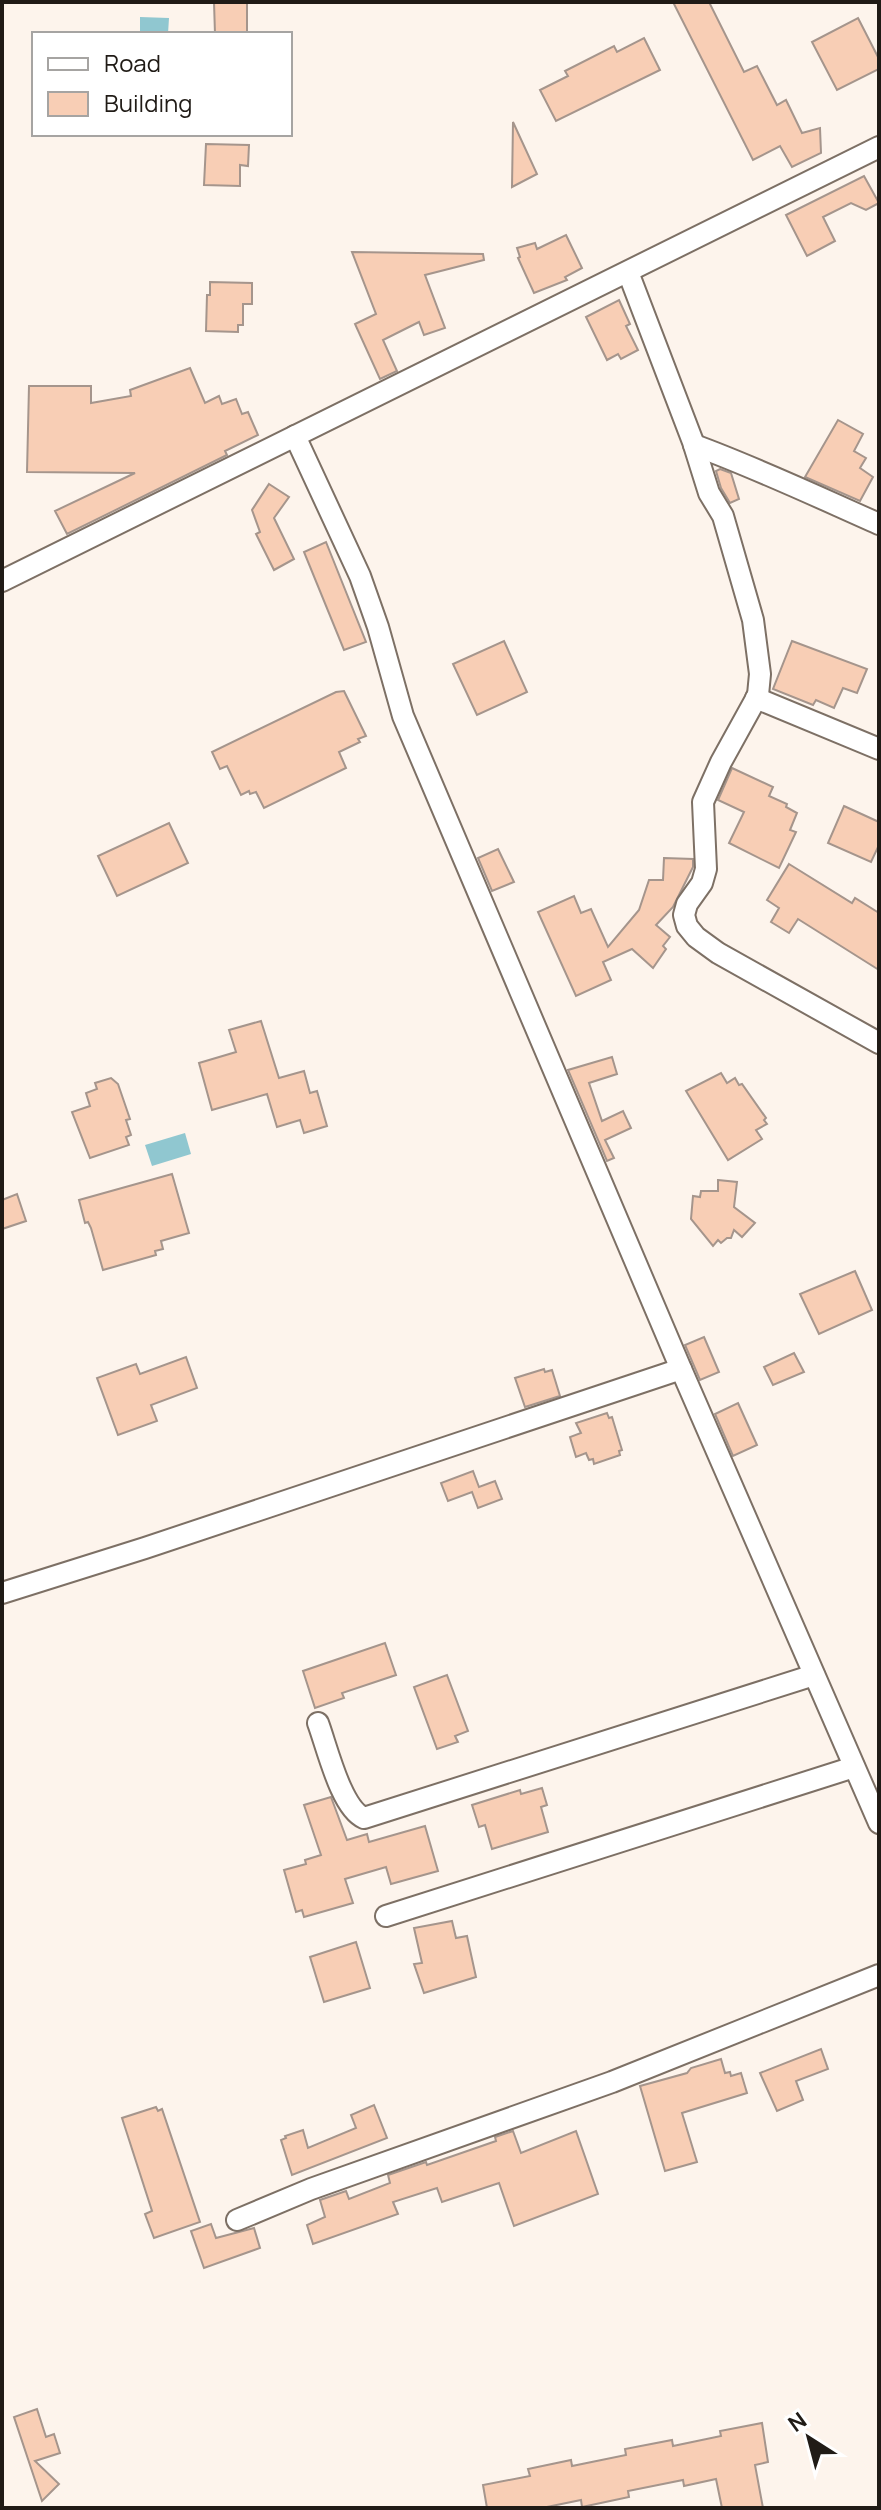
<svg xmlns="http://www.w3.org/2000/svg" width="881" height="2510" font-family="Manrope,sans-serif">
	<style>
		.water { fill: #90c7d0 }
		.building { fill: #f8ceb5; stroke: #a5958c; stroke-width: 2 }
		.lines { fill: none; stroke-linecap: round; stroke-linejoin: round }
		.minor-casing { stroke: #7d7065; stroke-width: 24 }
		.minor { stroke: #fff; stroke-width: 20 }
	</style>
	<rect width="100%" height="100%" fill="#fdf4ec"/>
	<g class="water">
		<path d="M140,17L169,18L168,34H140Z"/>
		<path d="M185,1133L191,1154L152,1166L145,1145Z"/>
	</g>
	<g class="building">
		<path d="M214,2H247V34H215Z"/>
		<path d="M673,2H709L744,72L757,66L777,105L786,100L802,133L820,128L821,153L792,167L780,146L753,160Z"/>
		<path d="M858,18L879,59V69L837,90L812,42Z"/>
		<path d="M644,38L660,70L556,121L540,90L568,76L565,71L614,46L617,52Z"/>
		<path d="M513,122L537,174L512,187Z"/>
		<path d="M206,144L249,145L248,166L240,165V186L204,185Z"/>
		<path d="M864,176L879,203L866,210L851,203L823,217L835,241L807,256L786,215Z"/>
		<path d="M566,235L582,268L565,277L567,280L534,293L518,258L520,257L517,248L535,243L537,249Z"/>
		<path d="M352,252L483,254L484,260L425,275L445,328L424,335L419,322L383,340L397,371L380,379L355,324L376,314Z"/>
		<path d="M210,282L252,283V304H243V325H238V332L206,331L207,295H210Z"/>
		<path d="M619,300L630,324L626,326L638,350L621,359L618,354L607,360L586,317Z"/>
		<path d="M190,368L205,403L219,396L222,404L236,399L242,414L248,412L258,435L225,451L227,455L67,534L55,511L135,473L27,472L29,386H91V403L131,396L130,390Z"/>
		<path d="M838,420L863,434L854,451L866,458L860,468L873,477L860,501L805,477Z"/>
		<path d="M720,469L731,473L739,499L730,503L721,488L716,471Z"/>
		<path d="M269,484L289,497L274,518L294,559L274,570L256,534L260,532L252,510Z"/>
		<path d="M326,542L366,642L344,650L304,552Z"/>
		<path d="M504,641L527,692L477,715L453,664Z"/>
		<path d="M792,641L867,669L857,693L843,688L834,708L816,700L813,705L773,689Z"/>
		<path d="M344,691L366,736L358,739L360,742L339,752L346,768L264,808L256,792L250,794L249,791L241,795L227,766L220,769L212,752L336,692Z"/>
		<path d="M732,768L773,787L769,796L787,804L786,807L797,813L790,830L796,832L779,868L729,843L744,812L718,800Z"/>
		<path d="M844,806L879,822V845L871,862L828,843Z"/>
		<path d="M169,823L188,863L117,896L98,856Z"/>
		<path d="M498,849L514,882L492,891L478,858Z"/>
		<path d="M664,858L693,859V867L673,907L656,925L670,937L663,946L666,949L653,968L632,949L603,962L611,980L576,996L538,912L574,896L581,913L591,909L608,947L639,910L649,880H663Z"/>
		<path d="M789,864L852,903L855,898L879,913V970L798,919L789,933L771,922L779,908L767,900Z"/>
		<path d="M261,1021L279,1078L304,1071L310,1093L317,1091L327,1126L304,1133L300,1120L277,1127L267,1094L212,1110L199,1063L236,1052L229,1030Z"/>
		<path d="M612,1057L617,1074L589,1083L602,1121L623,1111L631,1128L605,1140L614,1158L607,1161L568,1070Z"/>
		<path d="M721,1073L727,1083L735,1078L739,1085L742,1084L766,1118L764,1120L767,1124L756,1130L762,1139L728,1160L686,1091Z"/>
		<path d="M111,1078L118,1084L130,1119L126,1120L131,1135L126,1137L129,1145L90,1158L72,1112L90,1106L86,1093L97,1089L95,1083Z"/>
		<path d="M172,1174L189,1233L161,1241L163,1249L155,1251L156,1255L103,1270L91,1228L88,1222L85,1223L79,1200Z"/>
		<path d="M718,1180L737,1182L734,1207L755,1223L742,1237L734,1230L731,1238H727L721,1243L718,1240L713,1246L691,1219L693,1196L700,1197L701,1191H718Z"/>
		<path d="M17,1194L26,1221L2,1229V1200Z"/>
		<path d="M855,1271L872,1310L819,1334L800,1294Z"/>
		<path d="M704,1337L719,1372L700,1380L685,1345Z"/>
		<path d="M794,1353L804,1372L773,1385L764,1367Z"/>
		<path d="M186,1357L197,1388L151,1405L157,1421L118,1435L97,1378L136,1364L140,1374Z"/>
		<path d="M544,1369L545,1372L552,1370L560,1396L525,1407L515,1378Z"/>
		<path d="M738,1403L757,1445L733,1456L715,1414Z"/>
		<path d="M607,1413L609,1418L612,1417L622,1450L619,1451L620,1455L594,1464L593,1459L589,1460L586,1453L576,1457L570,1437L581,1433L576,1423Z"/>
		<path d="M473,1471L479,1487L495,1481L502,1499L478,1508L472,1492L448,1501L441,1483Z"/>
		<path d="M385,1643L396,1675L342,1693L344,1698L315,1708L303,1671Z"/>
		<path d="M447,1675L468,1731L455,1736L458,1742L437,1749L414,1687Z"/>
		<path d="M542,1788L547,1805L541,1807L548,1832L492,1849L485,1825L479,1827L472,1805L520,1790L521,1794Z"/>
		<path d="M331,1797L347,1840L367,1834L369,1842L425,1826L438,1871L391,1884L386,1867L345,1879L353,1903L304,1917L302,1910L296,1912L284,1870L306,1864L305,1860L321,1855L304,1805Z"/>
		<path d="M452,1921L456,1938L467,1936L476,1977L424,1993L414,1964L422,1963L414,1928Z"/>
		<path d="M356,1942L370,1988L324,2002L310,1957Z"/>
		<path d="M821,2049L828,2069L796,2081L803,2100L777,2111L760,2073Z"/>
		<path d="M721,2059L725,2073L730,2072L731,2076L741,2073L747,2093L682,2113L697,2162L665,2171L640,2086L687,2073L691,2068Z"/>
		<path d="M374,2105L387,2138L292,2175L281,2140L286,2138L285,2136L303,2130L308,2148L356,2128L351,2115Z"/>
		<path d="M156,2107L158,2111L162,2109L200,2222L154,2238L145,2214L152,2211L122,2118Z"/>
		<path d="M513,2131L521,2153L576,2131L598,2194L514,2226L499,2183L442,2202L437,2188L393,2202L398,2214L313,2244L307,2225L325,2217L320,2200L346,2191L349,2199L390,2183L388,2175L426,2162L427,2165L496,2141L495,2137Z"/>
		<path d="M211,2224L216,2238L254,2228L260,2248L204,2268L191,2231Z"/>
		<path d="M37,2409L46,2437L54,2434L60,2453L35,2461L59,2484L42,2501L14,2417Z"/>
		<path d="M762,2423L768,2462L755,2465L763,2508H722L716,2479L684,2486L683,2480L628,2491L629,2497L582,2507L581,2500L542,2508H487L483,2485L530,2476L528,2469L571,2460L572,2466L626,2455L625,2449L672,2440L673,2446L721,2436L720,2431Z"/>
	</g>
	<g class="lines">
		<defs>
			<g id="minor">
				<path d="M628,272L693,442L709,493L723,516L753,620L760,674L758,695L721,762L703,802L706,869L702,883L687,904L684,915L687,926L696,937L718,953L879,1043"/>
				<path d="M295,436L360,576L378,627L403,716L681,1369L879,1823"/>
				<path d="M694,445C757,468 818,497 879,524"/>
				<path d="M2,581L879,147"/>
				<path d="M756,698L879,749"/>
				<path d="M2,1593L145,1548L681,1369"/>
				<path d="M318,1723C327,1747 341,1808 364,1818L814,1675"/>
				<path d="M386,1916L854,1767"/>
				<path d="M237,2220L311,2189L612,2082L879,1975"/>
			</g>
		</defs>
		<use href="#minor" class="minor-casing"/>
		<use href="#minor" class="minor"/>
	</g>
	<rect width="881" height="2510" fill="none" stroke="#201b16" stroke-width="8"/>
	<rect x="32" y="32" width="260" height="104" fill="#ffffff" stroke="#a6a4a2" stroke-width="2"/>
	<rect x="48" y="58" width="40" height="12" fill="#ffffff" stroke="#a6a4a2" stroke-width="2"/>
	<text x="104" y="72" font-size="24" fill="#201b16">Road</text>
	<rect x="48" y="92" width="40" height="24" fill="#f8ceb5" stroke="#a6a4a2" stroke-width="2"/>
	<text x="104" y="112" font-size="24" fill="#201b16">Building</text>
	<g transform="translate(809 2438) rotate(324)" stroke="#ffffff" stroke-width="6" paint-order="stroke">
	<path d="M0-6L14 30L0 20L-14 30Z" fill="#201b16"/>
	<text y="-12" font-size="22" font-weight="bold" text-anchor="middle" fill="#201b16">N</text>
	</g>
</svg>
